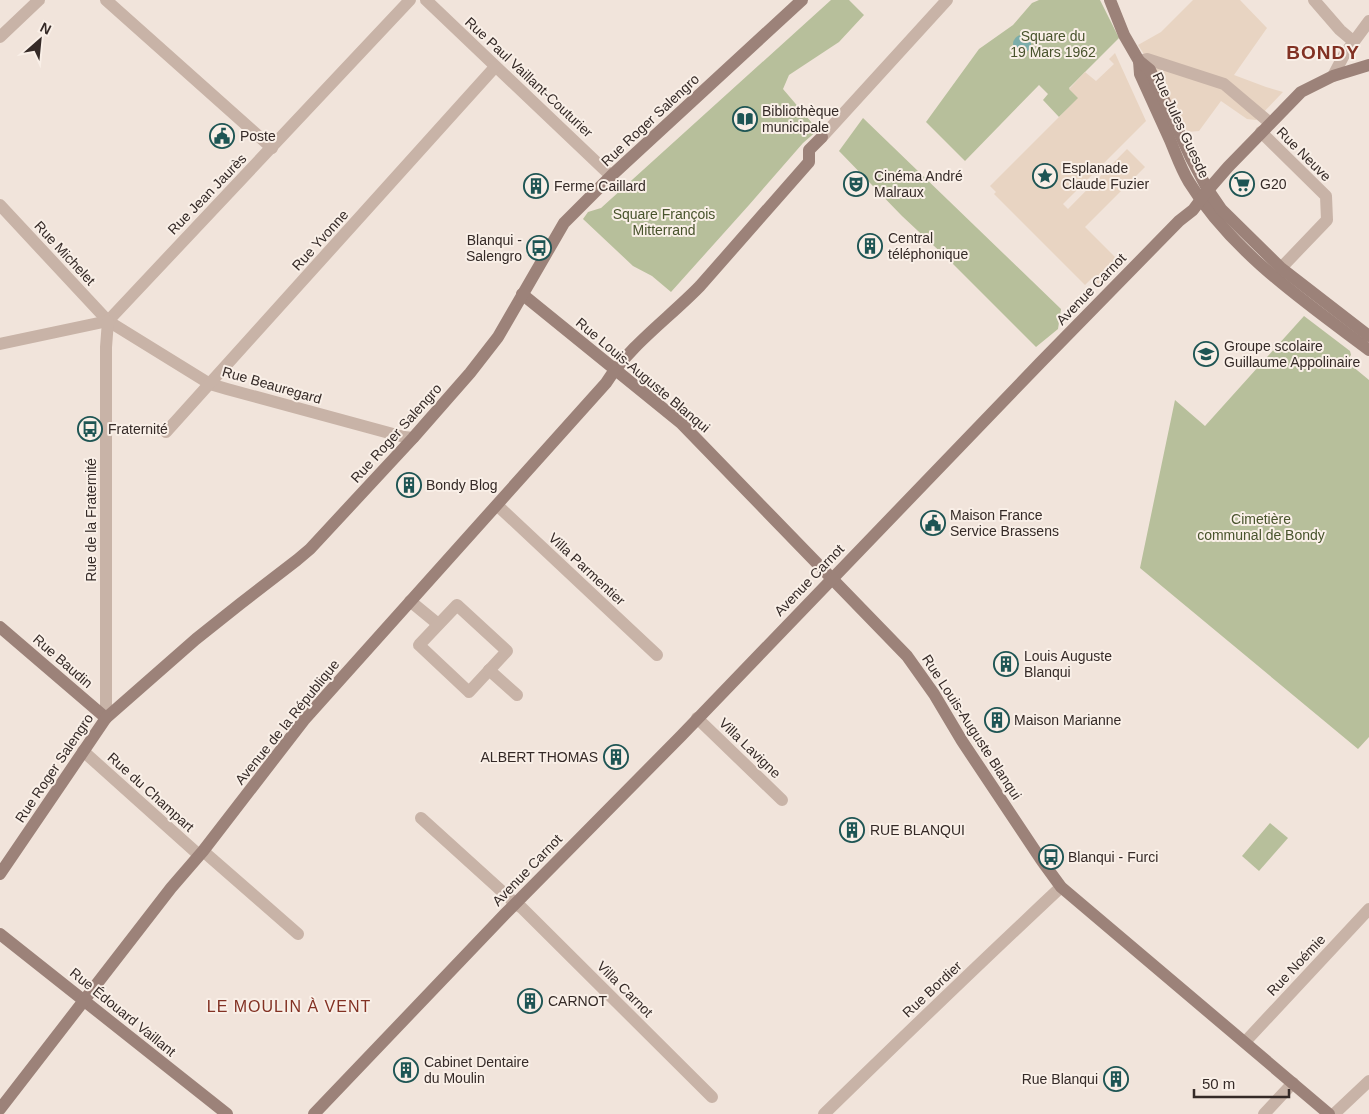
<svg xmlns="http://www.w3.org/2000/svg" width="1369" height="1114" font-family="Arial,sans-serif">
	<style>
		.green { fill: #b7bf9b }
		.plaza { fill: #e8d4c2 }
		.water { fill: #7badaa }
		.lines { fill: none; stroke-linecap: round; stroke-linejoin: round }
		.street { stroke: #c8b3a7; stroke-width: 12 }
		.secondary { stroke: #9c8279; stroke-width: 12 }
		.labels { text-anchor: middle; stroke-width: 4; stroke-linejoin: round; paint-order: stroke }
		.park-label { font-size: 14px; fill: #48532c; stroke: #f9efe7 }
		.street-label { font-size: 14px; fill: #352a27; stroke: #f9efe7 }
		.poi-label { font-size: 14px; fill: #352a27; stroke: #f9efe7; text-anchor: start }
		.quarter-label { font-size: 16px; letter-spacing: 1px; fill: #823123; stroke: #f9efe7 }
		.district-label { font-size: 19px; font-weight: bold; letter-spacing: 1px; fill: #823123; stroke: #f9efe7 }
	</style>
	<rect width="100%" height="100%" fill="#f1e4db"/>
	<g class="green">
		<path d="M831,0H849L864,15L839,42L789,75L783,89L818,130L803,143L749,205L671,292L652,276L633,266L583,219L588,212L601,208Z"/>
		<path d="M1039,0H1100L1119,38L1069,88L1079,98L1059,117L1043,100L1048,94L1039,85L965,161L926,122L979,49L1013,25L1032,3Z"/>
		<path d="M863,118L1061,309L1058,329L1036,347L948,259L902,216L839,151Z"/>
		<path d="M1304,316L1350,351L1351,355L1346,361L1369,380V737L1358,749L1140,568L1175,400L1205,426Z"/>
		<path d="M1270,823L1288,838L1259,871L1242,856Z"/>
	</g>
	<g class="plaza">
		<path d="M1193,0H1240L1267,28L1234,75L1266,87L1283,92L1256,120L1247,119L1221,101L1199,131L1188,132L1172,106L1147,59L1138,45L1161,32Z"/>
		<path d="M1115,53L1146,121L1063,204L1068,209L1127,149L1145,167L1085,227L1123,265L1101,287L1092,278L1085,285L994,194L996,192L990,186L1078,98L1069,89L1085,72L1096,81L1114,64L1109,59Z"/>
	</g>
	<circle class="water" cx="1022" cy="44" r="9"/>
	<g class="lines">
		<g class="street">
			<path d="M106,0L272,148"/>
			<path d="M426,0L611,176"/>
			<path d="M1314,0L1340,30L1353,41"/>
			<path d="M0,37L39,0"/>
			<path d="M1139,61L1147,59L1224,84L1270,123"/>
			<path d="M1333,76L1344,55L1369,21"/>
			<path d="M1261,132L1326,196L1327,220L1281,268"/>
			<path d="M822,137L947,0"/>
			<path d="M0,205L108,321L210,384L227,389L404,437L413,438"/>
			<path d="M108,321L410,0"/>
			<path d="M0,344L108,321"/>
			<path d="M166,432L495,67"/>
			<path d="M497,505L657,655"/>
			<path d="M410,601L438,624"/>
			<path d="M457,605L507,651L469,692L419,645Z"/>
			<path d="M489,670L517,695"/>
			<path d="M106,718V347L108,321"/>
			<path d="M697,718L782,800"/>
			<path d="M83,751L199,855"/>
			<path d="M421,818L516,904L522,908L712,1097"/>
			<path d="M203,851L298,934"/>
			<path d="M1245,1042L1369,909"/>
			<path d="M824,1114C902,1038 981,962 1061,887"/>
			<path d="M1264,1114L1293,1083"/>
			<path d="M1334,1114L1369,1081"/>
		</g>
		<g class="secondary">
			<path d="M1110,0L1124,35L1139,61L1140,74C1150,96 1160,118 1170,140C1176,154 1181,169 1189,182C1233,253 1304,301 1369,350"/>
			<path d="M1139,61L1150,70L1191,158L1208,190L1221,209L1281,268L1369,336"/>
			<path d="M522,294L681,423L907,656L934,694L962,741L1042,861L1061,887L1329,1114"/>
			<path d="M0,627L106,718"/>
			<path d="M0,874L106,718L196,639L240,604L297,560L310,549L413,438L470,373L498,337L564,223L611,176L802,0"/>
			<path d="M0,934L227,1114"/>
			<path d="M0,1109L171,888L203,851L304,720L606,383C630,345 669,318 700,286L809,162V150L822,137"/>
			<path d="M314,1114L505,914L681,736L1040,363L1179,221L1193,210L1208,190L1228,167L1301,92L1333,76L1369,65"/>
		</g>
	</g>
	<defs>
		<symbol id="library-ring" viewBox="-11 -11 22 22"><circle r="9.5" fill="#f9efe7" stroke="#1e5554" stroke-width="1.5"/><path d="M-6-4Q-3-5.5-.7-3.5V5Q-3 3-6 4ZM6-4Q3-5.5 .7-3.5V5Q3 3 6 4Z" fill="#1e5554"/></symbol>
		<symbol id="civic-ring" viewBox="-11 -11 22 22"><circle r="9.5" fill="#f9efe7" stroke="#1e5554" stroke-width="1.5"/><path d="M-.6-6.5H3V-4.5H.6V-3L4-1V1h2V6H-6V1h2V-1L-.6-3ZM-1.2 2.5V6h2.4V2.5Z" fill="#1e5554"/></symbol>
		<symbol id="sight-ring" viewBox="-11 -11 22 22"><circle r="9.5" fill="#f9efe7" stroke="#1e5554" stroke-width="1.5"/><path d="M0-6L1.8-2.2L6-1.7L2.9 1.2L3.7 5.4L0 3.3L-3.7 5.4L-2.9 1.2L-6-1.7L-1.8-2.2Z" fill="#1e5554"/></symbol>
		<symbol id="theatre-ring" viewBox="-11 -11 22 22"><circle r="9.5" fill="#f9efe7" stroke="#1e5554" stroke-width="1.5"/><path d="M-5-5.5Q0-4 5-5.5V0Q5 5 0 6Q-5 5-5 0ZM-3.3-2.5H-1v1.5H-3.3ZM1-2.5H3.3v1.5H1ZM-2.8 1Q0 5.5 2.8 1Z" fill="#1e5554"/></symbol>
		<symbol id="supermarket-ring" viewBox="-11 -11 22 22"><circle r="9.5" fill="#f9efe7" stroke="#1e5554" stroke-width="1.5"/><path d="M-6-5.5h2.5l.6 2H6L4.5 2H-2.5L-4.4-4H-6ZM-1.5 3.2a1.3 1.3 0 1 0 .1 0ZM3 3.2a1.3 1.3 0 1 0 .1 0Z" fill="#1e5554"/></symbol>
		<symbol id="building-ring" viewBox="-11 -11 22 22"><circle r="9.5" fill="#f9efe7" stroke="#1e5554" stroke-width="1.5"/><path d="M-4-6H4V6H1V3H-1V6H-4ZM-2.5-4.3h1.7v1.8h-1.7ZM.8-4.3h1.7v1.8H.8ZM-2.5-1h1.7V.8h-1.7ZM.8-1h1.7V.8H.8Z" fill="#1e5554"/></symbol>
		<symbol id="bus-ring" viewBox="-11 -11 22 22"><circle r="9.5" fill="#f9efe7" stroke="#1e5554" stroke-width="1.5"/><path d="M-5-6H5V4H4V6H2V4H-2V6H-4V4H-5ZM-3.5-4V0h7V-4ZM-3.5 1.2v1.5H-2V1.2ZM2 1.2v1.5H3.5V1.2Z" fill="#1e5554"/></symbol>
		<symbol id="school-ring" viewBox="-11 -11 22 22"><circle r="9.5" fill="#f9efe7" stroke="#1e5554" stroke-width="1.5"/><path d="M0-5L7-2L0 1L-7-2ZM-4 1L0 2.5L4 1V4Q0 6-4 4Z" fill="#1e5554"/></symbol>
	</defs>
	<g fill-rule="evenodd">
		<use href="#library-ring" x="731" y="105" width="28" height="28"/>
		<use href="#civic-ring" x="208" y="122" width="28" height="28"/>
		<use href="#sight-ring" x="1031" y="162" width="28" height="28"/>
		<use href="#theatre-ring" x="842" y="170" width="28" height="28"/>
		<use href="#supermarket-ring" x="1228" y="170" width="28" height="28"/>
		<use href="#building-ring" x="522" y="172" width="28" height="28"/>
		<use href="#building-ring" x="856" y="232" width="28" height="28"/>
		<use href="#bus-ring" x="525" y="234" width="28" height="28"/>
		<use href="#school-ring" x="1192" y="340" width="28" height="28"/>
		<use href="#bus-ring" x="76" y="415" width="28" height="28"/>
		<use href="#building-ring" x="395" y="471" width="28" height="28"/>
		<use href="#civic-ring" x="919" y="509" width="28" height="28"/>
		<use href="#building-ring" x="992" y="650" width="28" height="28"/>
		<use href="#building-ring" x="983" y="706" width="28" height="28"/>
		<use href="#building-ring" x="602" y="743" width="28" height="28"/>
		<use href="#building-ring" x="838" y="816" width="28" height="28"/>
		<use href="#bus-ring" x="1037" y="843" width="28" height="28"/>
		<use href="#building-ring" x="516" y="987" width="28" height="28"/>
		<use href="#building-ring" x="392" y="1056" width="28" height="28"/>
		<use href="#building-ring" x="1102" y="1065" width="28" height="28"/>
	</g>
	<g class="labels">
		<g class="park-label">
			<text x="1053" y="41">Square du<tspan x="1053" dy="16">19 Mars 1962</tspan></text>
			<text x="664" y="219">Square François<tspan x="664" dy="16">Mitterrand</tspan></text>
			<text x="1261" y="524">Cimetière<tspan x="1261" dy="16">communal de Bondy</tspan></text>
		</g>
		<g class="street-label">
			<text transform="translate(529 77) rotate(43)" y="5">Rue Paul Vaillant-Couturier</text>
			<text transform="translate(650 120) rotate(-43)" y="5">Rue Roger Salengro</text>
			<text transform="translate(1181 125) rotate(65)" y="5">Rue Jules Guesde</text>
			<text transform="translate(1304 154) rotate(45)" y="5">Rue Neuve</text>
			<text transform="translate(207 194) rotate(-46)" y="5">Rue Jean Jaurès</text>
			<text transform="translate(320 240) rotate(-48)" y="5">Rue Yvonne</text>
			<text transform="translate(65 253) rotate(47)" y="5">Rue Michelet</text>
			<text transform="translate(1091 289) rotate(-46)" y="5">Avenue Carnot</text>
			<text transform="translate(643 375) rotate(40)" y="5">Rue Louis-Auguste Blanqui</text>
			<text transform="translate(272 385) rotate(16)" y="5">Rue Beauregard</text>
			<text transform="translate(396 433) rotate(-48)" y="5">Rue Roger Salengro</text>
			<text transform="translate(91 520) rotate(-90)" y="5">Rue de la Fraternité</text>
			<text transform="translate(587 569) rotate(43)" y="5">Villa Parmentier</text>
			<text transform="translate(809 580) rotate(-46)" y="5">Avenue Carnot</text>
			<text transform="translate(63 661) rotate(41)" y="5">Rue Baudin</text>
			<text transform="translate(287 722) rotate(-51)" y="5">Avenue de la République</text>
			<text transform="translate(972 727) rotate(57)" y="5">Rue Louis-Auguste Blanqui</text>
			<text transform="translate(750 748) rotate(44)" y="5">Villa Lavigne</text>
			<text transform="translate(54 768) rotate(-56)" y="5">Rue Roger Salengro</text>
			<text transform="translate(151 792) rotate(42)" y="5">Rue du Champart</text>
			<text transform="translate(527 870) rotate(-46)" y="5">Avenue Carnot</text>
			<text transform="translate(1296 965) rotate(-47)" y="5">Rue Noémie</text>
			<text transform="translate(625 989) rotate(45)" y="5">Villa Carnot</text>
			<text transform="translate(932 989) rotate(-43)" y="5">Rue Bordier</text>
			<text transform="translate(123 1012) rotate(39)" y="5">Rue Édouard Vaillant</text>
		</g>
		<g class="poi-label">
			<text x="762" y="116">Bibliothèque<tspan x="762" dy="16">municipale</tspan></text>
			<text x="240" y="141">Poste</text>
			<text x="1062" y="173">Esplanade<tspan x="1062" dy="16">Claude Fuzier</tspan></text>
			<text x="874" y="181">Cinéma André<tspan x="874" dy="16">Malraux</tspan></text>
			<text x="1260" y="189">G20</text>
			<text x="554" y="191">Ferme Caillard</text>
			<text x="888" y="243">Central<tspan x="888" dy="16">téléphonique</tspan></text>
			<text x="522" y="245" text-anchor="end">Blanqui -<tspan x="522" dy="16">Salengro</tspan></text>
			<text x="1224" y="351">Groupe scolaire<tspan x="1224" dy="16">Guillaume Appolinaire</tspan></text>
			<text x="108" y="434">Fraternité</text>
			<text x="426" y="490">Bondy Blog</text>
			<text x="950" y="520">Maison France<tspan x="950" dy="16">Service Brassens</tspan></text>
			<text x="1024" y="661">Louis Auguste<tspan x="1024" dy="16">Blanqui</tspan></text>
			<text x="1014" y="725">Maison Marianne</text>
			<text x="598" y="762" text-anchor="end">ALBERT THOMAS</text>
			<text x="870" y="835">RUE BLANQUI</text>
			<text x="1068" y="862">Blanqui - Furci</text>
			<text x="548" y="1006">CARNOT</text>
			<text x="424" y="1067">Cabinet Dentaire<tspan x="424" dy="16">du Moulin</tspan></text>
			<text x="1098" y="1084" text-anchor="end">Rue Blanqui</text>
		</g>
		<g class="quarter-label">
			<text x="289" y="1012">LE MOULIN À VENT</text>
		</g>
		<g class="district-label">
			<text x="1323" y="59">BONDY</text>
		</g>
	</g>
	<g transform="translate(40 40) rotate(27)" stroke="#f9efe7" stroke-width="4" paint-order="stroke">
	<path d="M0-4L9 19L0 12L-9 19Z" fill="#352a27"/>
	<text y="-8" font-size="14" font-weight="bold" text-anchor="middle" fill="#352a27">N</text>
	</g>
	<path d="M1194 1089v8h95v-8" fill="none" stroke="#352a27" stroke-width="2.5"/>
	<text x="1202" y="1089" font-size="15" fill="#352a27" stroke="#f9efe7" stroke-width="4" paint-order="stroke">50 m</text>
</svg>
